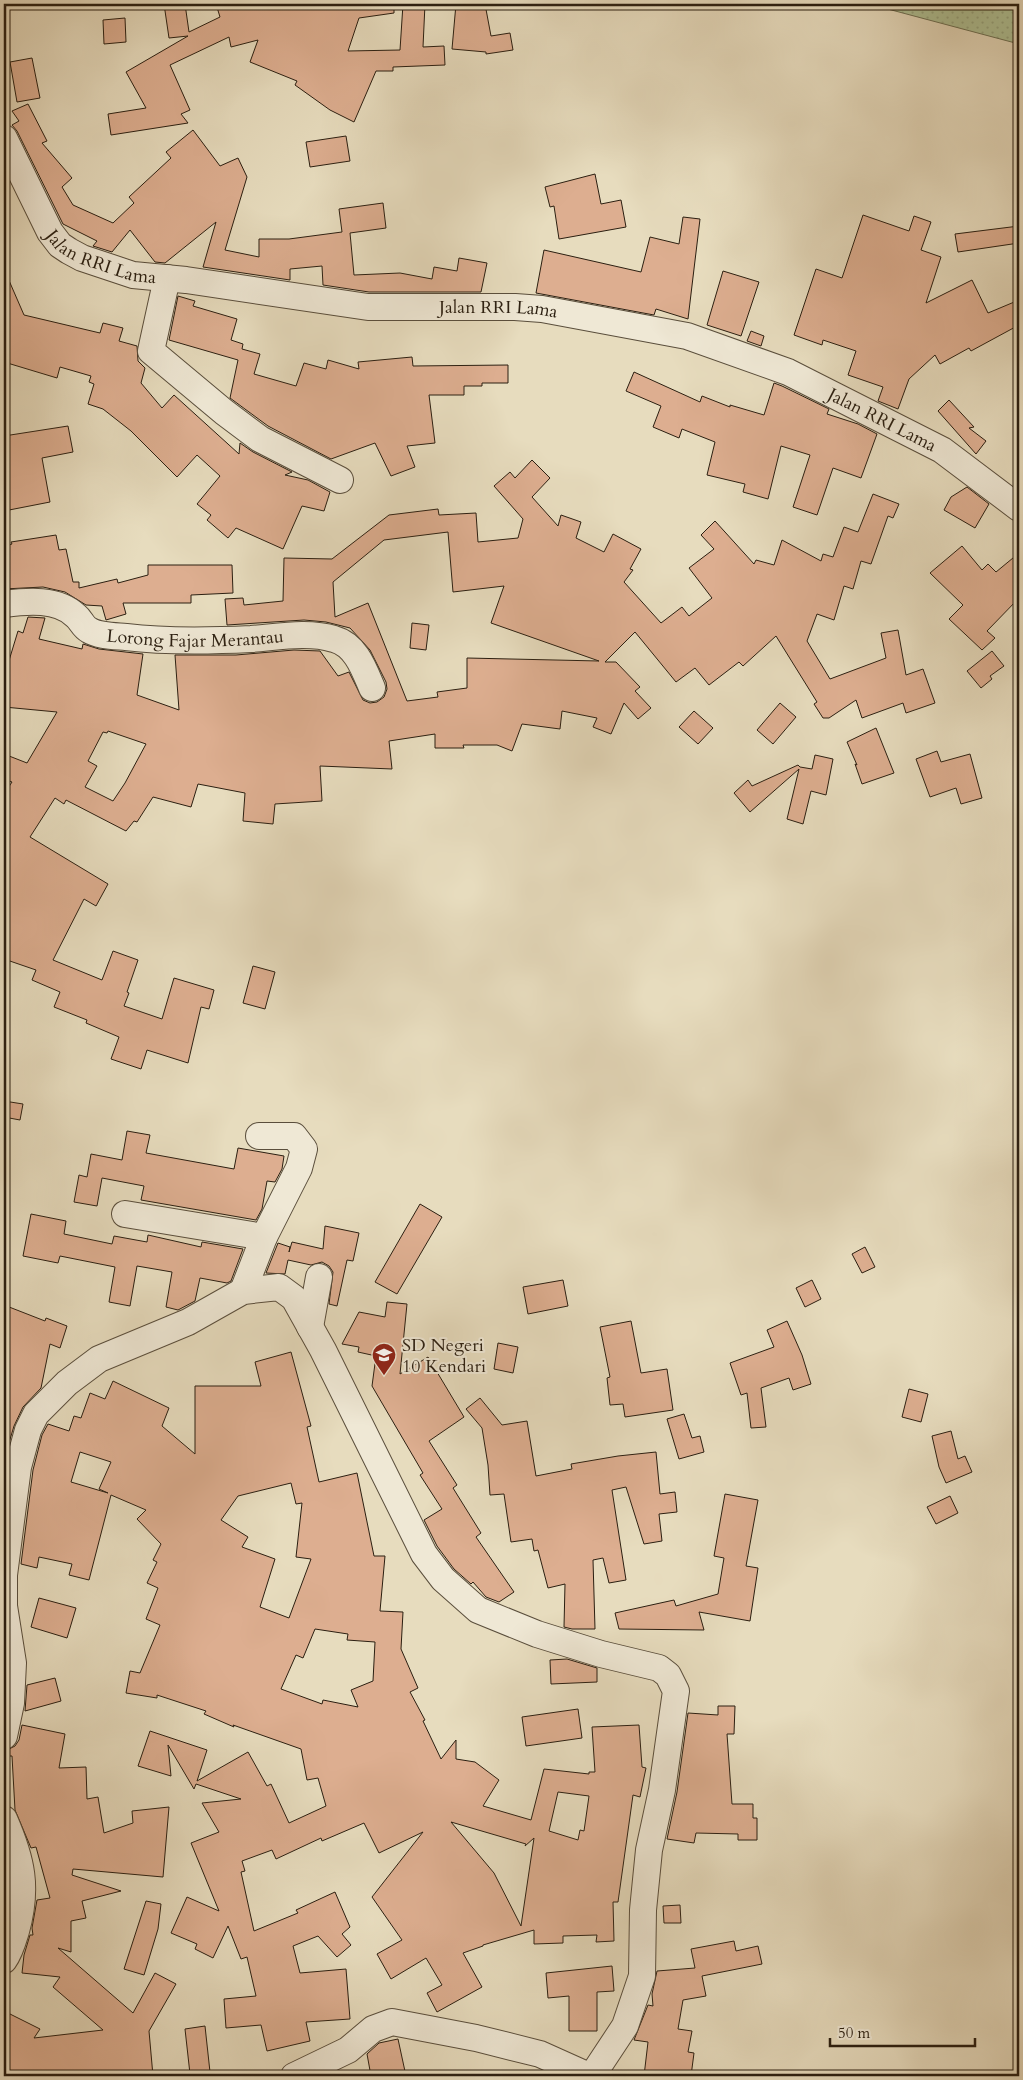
<svg xmlns="http://www.w3.org/2000/svg" width="1023" height="2080" font-family="Cardo,serif">
	<style>
		.grass { fill: url(#grass-dots); stroke: #6d7054 }
		.building { fill: #ddae90; stroke: #2b1f11; fill-rule: evenodd }
		.lines { fill: none; stroke-linecap: round; stroke-linejoin: round }
		.minor-casing { stroke: #5a4e3c; stroke-width: 28 }
		.minor { stroke: #efe8d5; stroke-width: 26 }
		.labels { text-anchor: middle; stroke-width: 4; stroke-linejoin: round; paint-order: stroke }
		.street-label { font-size: 18px; fill: #2b1f11; stroke: #efe8d5 }
		.poi-label { font-size: 18px; fill: #2b1f11; stroke: #efe8d5; text-anchor: start }
	</style>
	<defs>
		<pattern id="grass-dots" width="8" height="8" patternUnits="userSpaceOnUse" patternTransform="scale(1.25)"><rect width="8" height="8" fill="#afc296"/><path d="M2 2h.1M6 6h.1" fill="none" stroke="#97a680" stroke-width="1.8" stroke-linecap="round"/></pattern>
	</defs>
	<rect width="100%" height="100%" fill="#e7dcbe"/>
	<filter id="stains"><feTurbulence type="fractalNoise" baseFrequency=".004" numOctaves="4"/><feColorMatrix values="0 0 0 0 .2 0 0 0 0 .09 0 0 0 0 .02 0 0 0 .5 -.17"/></filter>
	<radialGradient id="worn" r=".72"><stop offset=".6" stop-color="#630" stop-opacity="0"/><stop offset="1" stop-color="#630" stop-opacity=".3"/></radialGradient>
	<path class="grass" d="M869,4H1019V44Z"/>
	<g class="building">
		<path d="M164,4H185L189,32L220,17L216,4H394V13L359,18L348,51L400,50L403,4H425L423,47L444,46L445,65L393,67V71H376L354,122L330,110L295,85L297,81L250,62L258,40L231,47L229,37L170,65L190,110L181,114L188,123L111,135L108,114L146,108L126,72L188,36L169,38Z"/>
		<path d="M456,4H485L491,36L510,33L513,50L486,54V52L452,49Z"/>
		<path d="M125,18L126,42L104,44L103,20Z"/>
		<path d="M32,58L40,98L17,102L10,62Z"/>
		<path d="M28,104L47,141L42,143L72,178L62,187L73,205L113,223L134,203L129,197L171,158L166,152L193,130L220,166L238,158L247,177L225,250L259,257V239H289L342,232L339,209L383,203L386,228L350,233L354,275L400,273L432,279L434,267L457,271L459,258L487,263L481,292H369L323,285L322,266L290,269V280L203,267L216,222L165,263L155,262L130,230L112,252L93,246L97,241L63,224L17,131L12,125L19,121L12,111Z"/>
		<path d="M346,136L350,161L310,167L306,142Z"/>
		<path d="M595,174L601,204L621,200L626,227L559,239L554,206L550,207L545,187Z"/>
		<path d="M863,215L909,231L914,216L931,222L921,250L941,257L926,303L972,280L988,313L1019,300V325L971,351L969,348L940,364L935,355L909,379L898,409L878,401L883,387L848,375L856,351L823,340L822,345L794,335L816,269L842,278Z"/>
		<path d="M683,217L700,219L688,319L656,309L654,315L536,293L544,250L641,272L650,237L679,244Z"/>
		<path d="M1019,226V243L958,252L955,234Z"/>
		<path d="M4,269L24,315L100,333L103,323L123,328L119,341L137,346L138,361L145,368L141,383L162,408L174,395L239,454L240,443L253,452L292,472L285,475L308,480L330,492L324,511L302,506L283,549L236,528L228,538L207,520L211,515L197,504L220,476L197,455L177,477L131,431L103,409L88,404L94,384L89,382L91,376L60,367L57,378L4,362Z"/>
		<path d="M723,271L759,282L741,336L707,325Z"/>
		<path d="M178,296L195,301L193,306L237,319L231,340L243,344L242,349L260,354L254,374L296,386L304,363L326,369L328,360L359,369L358,362L412,357L413,366L508,365V383H482V386H464V395H429L435,443L407,446L415,467L391,476L375,443L331,459L268,426L230,398L238,360L169,340Z"/>
		<path d="M751,331L764,336L761,346L747,341Z"/>
		<path d="M634,372L700,402L702,396L730,407V405L764,415L774,383L782,386L829,409L827,414L858,424L877,434L861,478L833,468L817,515L793,507L810,455L781,446L768,499L743,492L745,484L707,475L715,442L682,429L679,438L653,427L661,406L626,391Z"/>
		<path d="M949,400L974,427L969,428L986,441L976,454L938,411Z"/>
		<path d="M68,426L73,452L42,458L50,502L4,511V436Z"/>
		<path d="M532,460L550,478L532,497L558,526L561,515L581,522L576,538L604,552L613,534L641,549L630,569L633,570L624,582L661,623L682,607L689,616L712,598L689,568L714,549L701,535L715,521L754,564L756,560L774,565L782,540L821,561L823,554L833,557L844,527L858,532L873,494L899,504L893,518L888,516L871,564L861,561L853,589L844,586L834,620L817,614L807,641L830,679L886,658L881,633L898,630L906,675L923,669L935,703L906,713L903,703L862,718L856,700L829,718H823L814,704L817,702L776,636L743,666L739,662L709,685L695,668L676,682L635,632L605,662H616L640,687L635,691L651,708L638,719L624,703L611,734L593,727L597,718L562,711L560,729L522,724L512,751L497,745H463L464,748H435V734L389,741L392,769L320,766L322,801L275,804L273,824L243,821L245,793L198,784L191,807L153,797L137,822L134,821L126,831L66,800L64,804L55,798L30,837L108,884L96,906L84,899L53,960L102,980L113,951L138,960L127,992L129,993L124,1006L162,1019L174,978L214,990L209,1009L201,1007L188,1063L147,1050L141,1069L111,1059L119,1037L86,1023L87,1020L54,1007L60,992L32,980L36,970L4,959V794L12,782L4,779V754L27,763L57,712L4,707V677L18,631L23,633L28,617L45,618L39,639L82,649L83,644L99,649L143,654L137,695L179,710L175,655H236L294,650L320,651L338,676L349,672L363,700L370,703L377,702L384,697L387,689L386,682L370,650L350,628L326,622L304,620L227,625L225,599L243,598L244,605L283,601L284,558L332,559L389,515L438,509L439,515L476,513L478,542L518,538L523,519L494,486L510,472L515,478ZM448,532L453,592L504,586L491,623L599,661L467,658V688L437,692L438,697L407,701L368,603L335,617L333,582L384,540ZM108,731L146,744L125,783L113,801L85,787L97,766L88,761L103,732L107,733Z"/>
		<path d="M967,487L989,504L975,528L944,510L951,497Z"/>
		<path d="M56,535L59,550L66,549L73,582H79V588L117,579L118,583L148,575V565H232L233,593L191,595V603H123L126,614L106,620L102,606L86,605L65,592L43,587L4,589V546L12,544L11,542Z"/>
		<path d="M962,546L982,570L988,564L996,572L1019,553V598L987,631L995,638L982,650L949,619L963,605L930,573Z"/>
		<path d="M412,623L429,625L426,650L410,648Z"/>
		<path d="M992,651L1004,666L990,676L992,679L981,688L967,671Z"/>
		<path d="M780,703L796,717L773,744L757,730Z"/>
		<path d="M694,711L713,728L698,744L679,727Z"/>
		<path d="M876,728L894,773L862,784L855,764L857,765L847,742Z"/>
		<path d="M937,751L941,762L970,754L982,798L961,804L956,788L930,797L916,759Z"/>
		<path d="M815,755L833,759L826,795L811,791L803,824L787,819L799,769L750,812L734,793L748,780L752,786L798,765L800,767L812,769Z"/>
		<path d="M253,966L275,972L265,1009L243,1003Z"/>
		<path d="M4,1101L23,1104L20,1120L4,1117Z"/>
		<path d="M127,1131L150,1135L146,1153L234,1169L238,1148L284,1156L282,1169L275,1182L267,1181L262,1209L256,1220L141,1200L144,1186L102,1178L97,1206L74,1202L79,1175L87,1177L91,1154L122,1160Z"/>
		<path d="M420,1204L442,1217L397,1294L375,1282Z"/>
		<path d="M31,1214L66,1221L64,1234L112,1244L114,1236L147,1242L148,1235L201,1247L202,1242L243,1249L231,1281L227,1283L200,1278L195,1301L178,1310L166,1307L172,1272L137,1266L130,1306L109,1302L115,1267L60,1256L58,1263L23,1256Z"/>
		<path d="M325,1226L359,1233L353,1261L347,1260L337,1306L329,1304L333,1272L329,1266L322,1262L311,1265L288,1260L285,1274L266,1273L278,1243L290,1247L289,1252L292,1242L323,1249Z"/>
		<path d="M865,1247L875,1267L862,1273L852,1254Z"/>
		<path d="M563,1280L568,1306L528,1314L523,1287Z"/>
		<path d="M812,1280L821,1299L805,1307L796,1288Z"/>
		<path d="M387,1302L407,1304L400,1374L428,1357L464,1417L429,1441L457,1485L453,1488L481,1533L476,1537L514,1592L499,1602L486,1597L473,1582L471,1584L454,1569L437,1546L424,1520L442,1509L420,1475L423,1473L372,1386L376,1356L358,1352L359,1347L342,1344L359,1312L385,1317Z"/>
		<path d="M4,1305L45,1321L46,1318L67,1326L60,1348L50,1344L41,1388L23,1407L14,1426L8,1446L4,1445Z"/>
		<path d="M631,1321L641,1373L667,1369L673,1410L625,1417L623,1404L610,1405L607,1378L610,1377L600,1327Z"/>
		<path d="M787,1321L802,1355L811,1384L793,1390L789,1378L761,1388L766,1427L751,1428L747,1393L741,1395L730,1363L774,1347L767,1330Z"/>
		<path d="M498,1343L518,1347L513,1373L494,1369Z"/>
		<path d="M291,1352L311,1426L307,1427L319,1482L357,1473L374,1556H385L380,1611L403,1612L401,1649L418,1688L410,1692L425,1720L423,1721L441,1759L456,1740V1759L475,1762L499,1780L483,1806L531,1820L544,1769L589,1774V1772H595L592,1727L639,1725L642,1767L646,1768L640,1797L633,1795L618,1902H613L614,1941L596,1942L597,1935L563,1936V1943L534,1944V1930L483,1945V1946L463,1953L482,1987L437,2012L427,1993L442,1985L426,1958L391,1979L377,1954L402,1940L372,1897L423,1832L379,1853L364,1823L322,1841L321,1838L276,1859L272,1850L242,1861L245,1871L241,1872L254,1931L298,1913L296,1910L335,1892L350,1927L342,1934L351,1945L337,1957L318,1936L293,1946L300,1973L346,1969L350,2019L306,2022L310,2041L267,2051L261,2025L226,2028L224,1999L256,1996L247,1957L241,1959L228,1926L213,1958L195,1949L197,1944L171,1933L187,1897L219,1911L191,1843L219,1832L202,1803L241,1799L196,1784L194,1789L168,1745L171,1776L138,1766L150,1731L207,1750L197,1781L248,1752L267,1786L271,1784L289,1823L326,1806L318,1778L307,1780L301,1749L233,1725L234,1727L204,1714L206,1711L157,1695V1698L126,1693L130,1671L140,1673L160,1625L146,1619L158,1588L147,1583L157,1562L153,1560L161,1544L137,1519L146,1510L111,1495L89,1580L69,1575L72,1564L39,1557L37,1568L21,1564L33,1470L42,1435L48,1424L69,1431L74,1416L81,1418L90,1393L105,1399L113,1381L169,1408L162,1426L195,1454V1386H261L255,1362ZM80,1452L111,1462L99,1489L108,1493L71,1482ZM291,1483L296,1504L302,1503L296,1557L311,1559L289,1618L260,1607L275,1559L242,1547L248,1537L221,1520L238,1496ZM315,1629L348,1634L347,1640L375,1642L373,1681L351,1690L358,1707L323,1700L322,1704L281,1689L296,1655L303,1658ZM558,1792L589,1796L584,1831L580,1830L578,1840L549,1831ZM451,1822L526,1844L525,1846L534,1838L521,1926L494,1873Z"/>
		<path d="M909,1389L928,1394L921,1422L902,1417Z"/>
		<path d="M480,1398L502,1425L527,1421L536,1476L572,1469L571,1464L618,1456L656,1452L660,1494L675,1492L677,1512L659,1514L662,1541L644,1544L626,1487L612,1490L626,1580L609,1583L603,1558L593,1560L595,1629H572L564,1627L565,1584L548,1588L538,1550L534,1551L532,1539L511,1542L504,1494L490,1495L488,1465L482,1428L466,1409Z"/>
		<path d="M684,1414L692,1438L700,1436L704,1452L679,1459L667,1419Z"/>
		<path d="M951,1431L958,1459L965,1456L972,1472L946,1483L939,1467L932,1436Z"/>
		<path d="M725,1494L758,1500L746,1566L758,1568L750,1621L699,1612L704,1630L619,1629L615,1613L674,1600L676,1606L718,1594L724,1558L714,1556Z"/>
		<path d="M950,1496L958,1513L936,1524L927,1507Z"/>
		<path d="M39,1598L76,1608L67,1638L31,1627Z"/>
		<path d="M567,1659L597,1668V1682L551,1684L550,1660Z"/>
		<path d="M55,1678L61,1701L25,1711L27,1685Z"/>
		<path d="M718,1706H735L734,1734H727L732,1804H753V1818H757V1840H738V1834L696,1833L694,1843L667,1839L677,1792L688,1713L718,1715Z"/>
		<path d="M578,1709L582,1738L526,1746L522,1717Z"/>
		<path d="M22,1725L65,1734L59,1768L86,1767L87,1799L98,1797L104,1833L133,1823L132,1811L169,1807L163,1877L73,1869L72,1875L121,1891L82,1901L86,1918L71,1921V1952L58,1948L133,2013L155,1973L176,1984L149,2031L153,2076H4V2011L40,2029L34,2038L103,2030L53,1987L60,1977L22,1973L24,1955L30,1935H33L32,1928L37,1900L50,1898L36,1847L31,1848L15,1810L12,1756H6L7,1750L15,1746L19,1740Z"/>
		<path d="M146,1901L161,1904L158,1929L144,1975L124,1969Z"/>
		<path d="M680,1905L681,1923H664L663,1906Z"/>
		<path d="M734,1941L736,1951L758,1946L762,1964L702,1976L706,1996L683,2000L678,2029L692,2031L688,2052L694,2053L691,2076H644L648,2042L634,2040L648,2005L653,2006L652,1994L657,1971L695,1968L691,1949Z"/>
		<path d="M612,1966L614,1991L597,1992V2031H569V1996L548,1998L546,1973Z"/>
		<path d="M205,2026L210,2072L190,2074L185,2029Z"/>
		<path d="M398,2039L406,2076H371L367,2054L379,2043Z"/>
	</g>
	<g class="lines">
		<defs>
			<g id="minor">
				<path id="s1" d="M4,138L50,232L60,245L69,251L82,258L133,275L186,280L368,307H515L542,309L687,336L788,372L942,450L1019,508"/>
				<path d="M167,278L151,351L224,412L260,439L340,480"/>
				<path id="s2" d="M4,604C27,601 58,598 76,616C81,620 83,627 89,630C98,636 115,636 126,637C167,642 209,641 251,639C278,637 308,631 334,639C356,645 364,669 372,688"/>
				<path d="M125,1214L264,1237"/>
				<path d="M243,1291L264,1237L299,1168L304,1149L294,1136H259"/>
				<path d="M310,1327L319,1277"/>
				<path d="M4,1736L11,1703L13,1663L4,1606V1575L18,1467L28,1430L36,1414L67,1383L99,1359L188,1322L243,1291L279,1287L294,1298L323,1350L424,1554L443,1579L478,1610L537,1634L601,1654L659,1668L668,1675L676,1691L662,1790L649,1850L643,1910L642,1976L625,2026L592,2076"/>
				<path d="M4,1819C22,1860 28,1888 16,1931C13,1941 10,1952 4,1960"/>
				<path d="M294,2076L348,2050L373,2029L392,2022L476,2038L540,2054L589,2076"/>
			</g>
		</defs>
		<use href="#minor" class="minor-casing"/>
		<use href="#minor" class="minor"/>
	</g>
	<defs>
		<symbol id="school-pin" viewBox="-11 -11 22 30"><path d="M0 17L-7.5 6A9.5 9.5 0 1 1 7.5 6Z" fill="#8f2418" stroke="#efe8d5"/><path d="M0-5L7-2L0 1L-7-2ZM-4 1L0 2.5L4 1V4Q0 6-4 4Z" fill="#fff"/></symbol>
	</defs>
	<g fill-rule="evenodd">
		<use href="#school-pin" x="370" y="1341" width="28" height="38"/>
	</g>
	<g class="labels">
		<g class="street-label">
			<text dy="6" stroke="none"><textPath href="#s1" startOffset="164">Jalan RRI Lama</textPath></text>
			<text dy="6" stroke="none"><textPath href="#s1" startOffset="568">Jalan RRI Lama</textPath></text>
			<text dy="6" stroke="none"><textPath href="#s1" startOffset="972">Jalan RRI Lama</textPath></text>
			<text dy="6" stroke="none"><textPath href="#s2" startOffset="202">Lorong Fajar Merantau</textPath></text>
		</g>
		<g class="poi-label">
			<text x="402" y="1351">SD Negeri<tspan x="402" dy="21">10 Kendari</tspan></text>
		</g>
	</g>
	<rect width="1023" height="2080" fill="none" stroke="#e7dcbe" stroke-width="20"/>
	<rect x="5" y="5" width="1013" height="2070" fill="none" stroke="#2b1f11" stroke-width="2.5"/>
	<rect x="10" y="10" width="1003" height="2060" fill="none" stroke="#2b1f11"/>
	<path d="M830 2038v8h145v-8" fill="none" stroke="#2b1f11" stroke-width="2.5"/>
	<text x="838" y="2038" font-size="15" fill="#2b1f11" stroke="#efe8d5" stroke-width="4" paint-order="stroke">50 m</text>
	<rect width="100%" height="100%" filter="url(#stains)"/>
	<rect width="100%" height="100%" fill="url(#worn)"/>
</svg>
